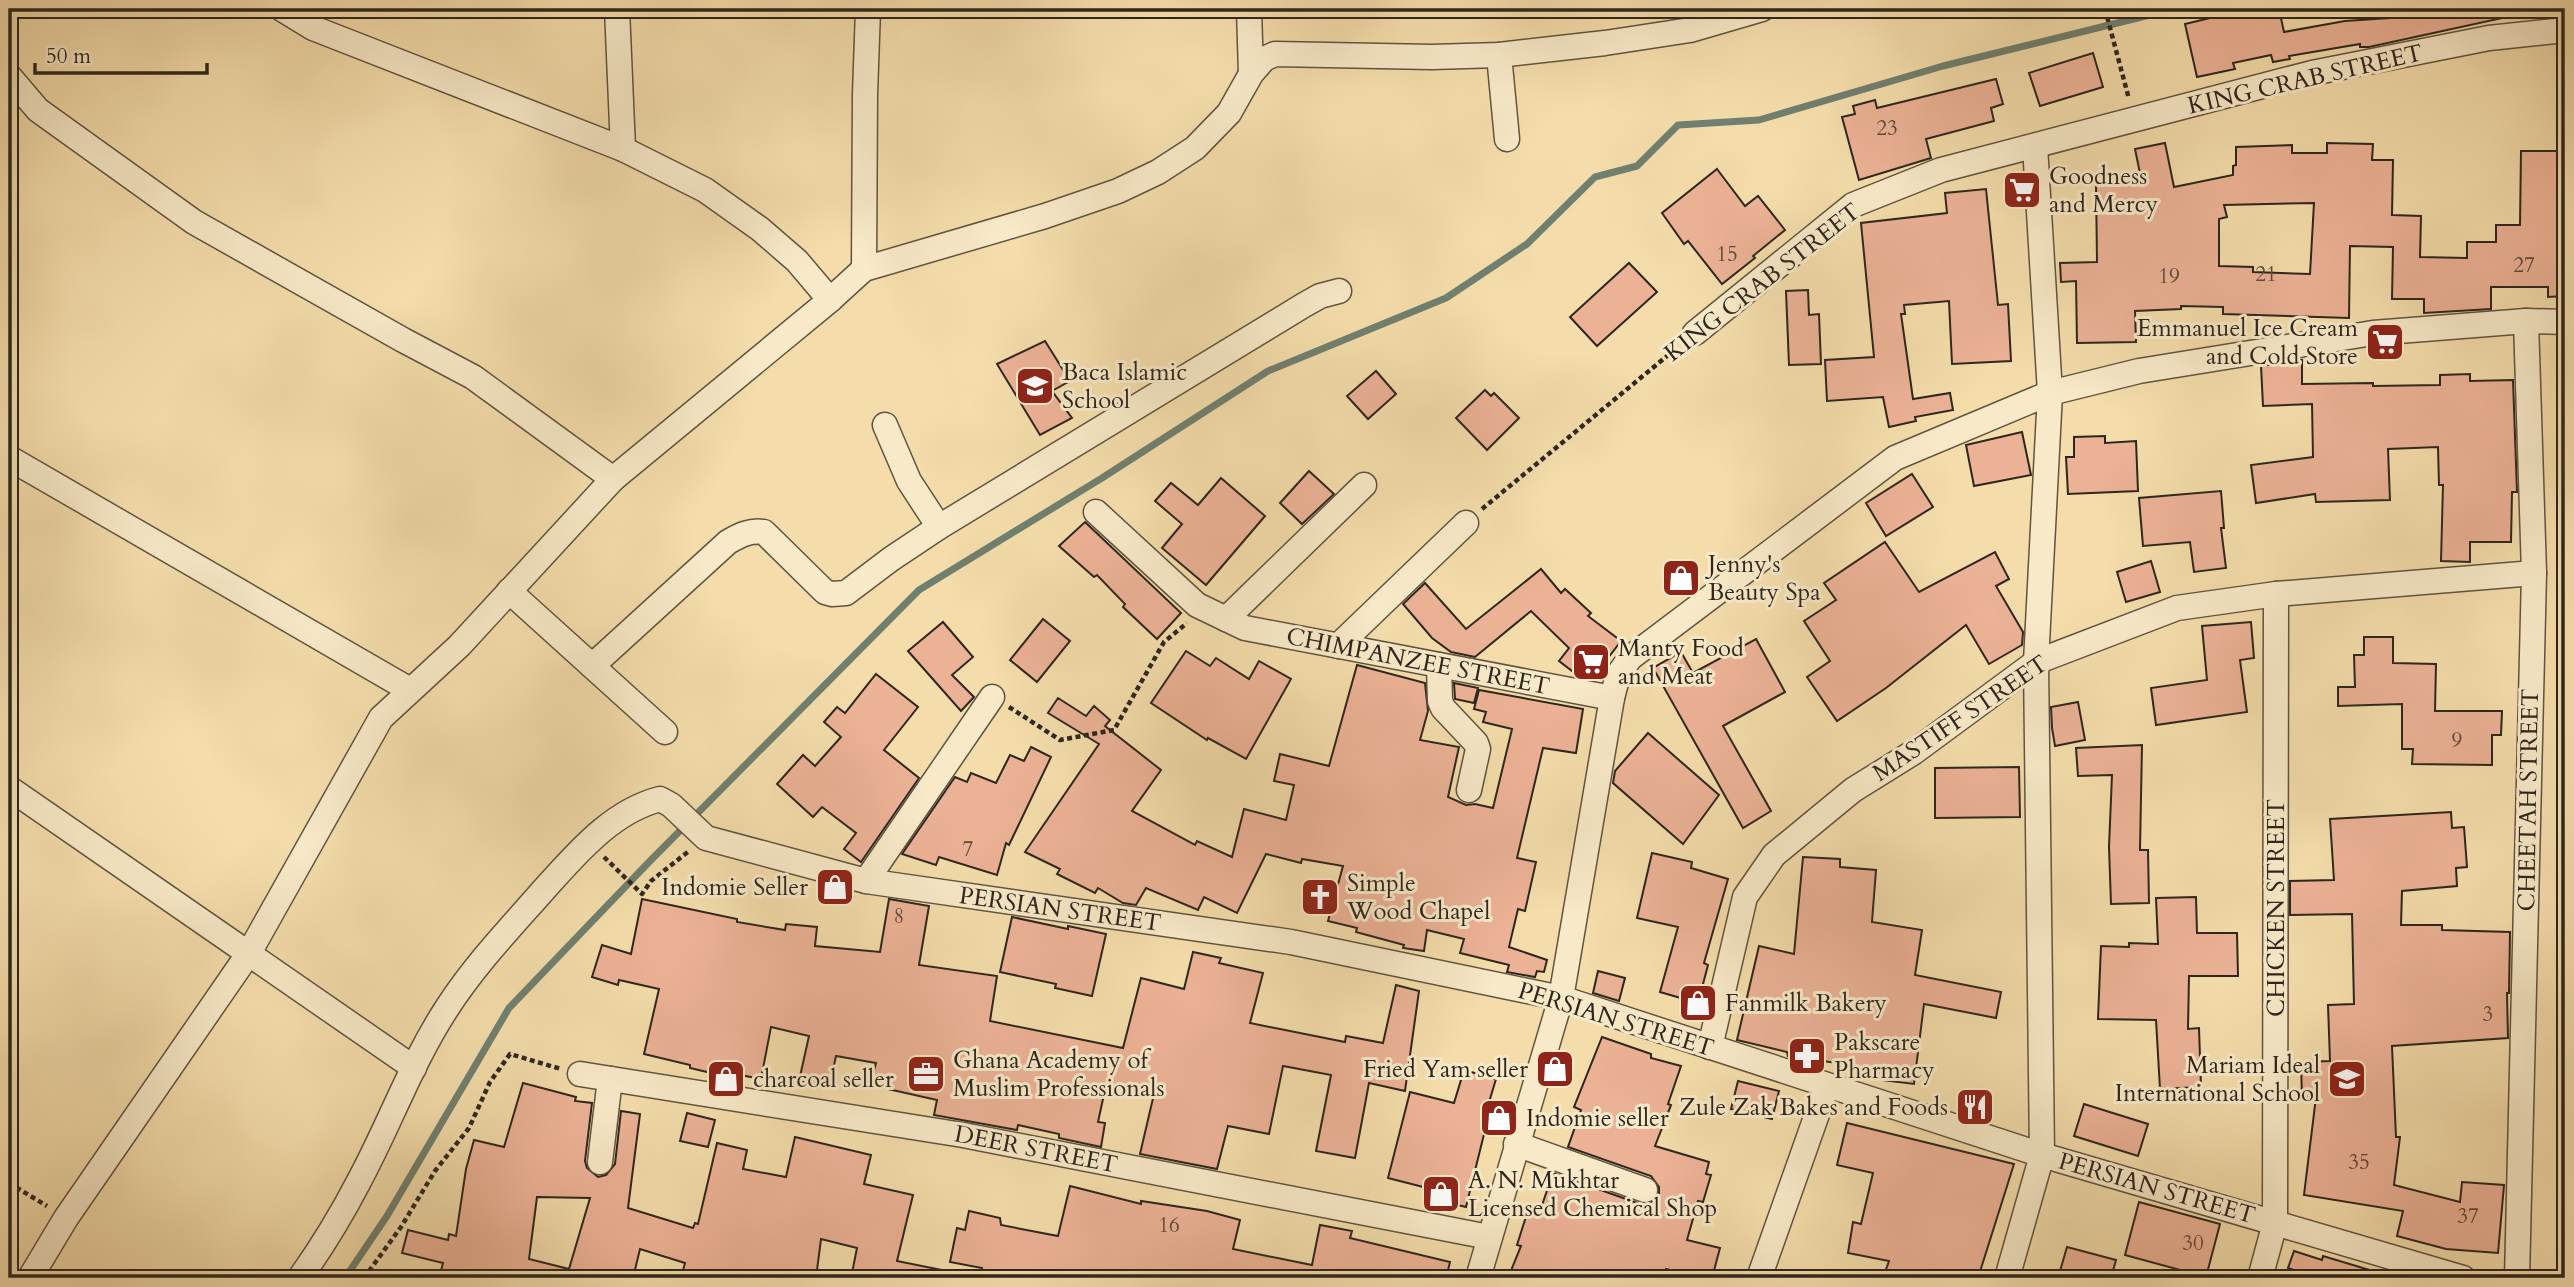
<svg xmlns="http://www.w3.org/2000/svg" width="2574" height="1287" font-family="Cardo,serif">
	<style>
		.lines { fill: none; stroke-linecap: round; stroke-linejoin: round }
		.stream { stroke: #708070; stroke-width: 7 }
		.building { fill: #ecb296; stroke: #2e261d; stroke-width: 2; fill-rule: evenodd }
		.minor-casing { stroke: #605440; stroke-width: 27 }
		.path { stroke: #2e261d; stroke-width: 4.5; stroke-dasharray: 5 3.5; stroke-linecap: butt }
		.minor { stroke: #f8e9c8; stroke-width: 24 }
		.labels { text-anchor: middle; stroke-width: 6; stroke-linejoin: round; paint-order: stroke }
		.number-label { font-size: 21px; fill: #5e493b }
		.street-label { font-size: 24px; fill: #2e261d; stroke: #f8e9c8 }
		.poi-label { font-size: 24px; fill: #2e261d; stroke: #f8e9c8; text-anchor: start }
	</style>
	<rect width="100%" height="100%" fill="#f4ddab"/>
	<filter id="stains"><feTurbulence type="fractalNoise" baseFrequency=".00286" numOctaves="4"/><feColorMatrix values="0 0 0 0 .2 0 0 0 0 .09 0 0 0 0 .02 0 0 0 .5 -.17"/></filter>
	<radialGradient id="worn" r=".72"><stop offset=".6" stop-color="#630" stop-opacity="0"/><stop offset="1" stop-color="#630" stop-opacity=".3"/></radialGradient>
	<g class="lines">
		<path class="stream" d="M345,1278L387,1216L509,1008L650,861L919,590L1102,478L1268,371L1446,298L1527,244L1595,177L1637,166L1678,125L1759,120L1943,66L2174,9"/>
	</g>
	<g class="building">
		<path d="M2226,9H2279L2284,32L2345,21L2419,16L2416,9H2506L2507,17L2369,47H2360V44L2289,56L2290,59L2273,62L2271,55L2233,63L2235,69L2197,77L2185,24L2227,14Z"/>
		<path d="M2093,53L2103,87L2040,106L2029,73Z"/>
		<path d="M1996,79L2003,104L1991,108L1994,121L1926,139L1931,158L1859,180L1842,117L1855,114L1853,106L1875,100L1877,108Z"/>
		<path d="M2165,143L2174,187L2233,175V166L2236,165V147L2292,145V153H2327V143L2373,144L2372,160H2393L2392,215L2421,216L2420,257L2467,258V242H2496V225H2520L2521,151H2565V296L2548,297V287H2491V309L2424,313V299H2392L2393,247L2350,246L2349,318L2223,314V307L2181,306V309L2135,311L2136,342L2077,343L2076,281L2061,282L2060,263L2097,262L2096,184L2142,183L2135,149ZM2314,203L2310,274L2253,272V267L2219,266V219L2227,217L2224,205Z"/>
		<path d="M1717,169L1745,206L1758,196L1785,230L1753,256L1755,258L1722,284L1688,241L1684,244L1662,213Z"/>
		<path d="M1986,189L1998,305L2008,304L2011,361L1952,364L1949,301L1904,305L1905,314H1901L1913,399L1950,393L1953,410L1915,417L1916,421L1889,427L1883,397L1827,401L1825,360L1874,357L1861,223L1947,213L1945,193Z"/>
		<path d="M1629,263L1657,292L1597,346L1570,317Z"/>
		<path d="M1808,290L1809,315L1819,314L1821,364L1789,365L1786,291Z"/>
		<path d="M1045,341L1070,381L1052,391L1072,418L1040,435L997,364Z"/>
		<path d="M2302,360V384L2373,383V386L2440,385V375L2470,374V381L2513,380L2517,492H2512L2511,542H2470V562L2441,561L2443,485H2439L2438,447L2388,449L2390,500L2316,502L2315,494L2256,503L2251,465L2313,457L2312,404L2263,406L2261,366Z"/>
		<path d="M1376,371L1396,394L1368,419L1347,396Z"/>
		<path d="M1485,390L1491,396L1494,393L1519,418L1487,450L1456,418Z"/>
		<path d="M2022,432L2031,475L1974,486L1966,445Z"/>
		<path d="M2105,436V443L2136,441L2138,491L2068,494L2066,457H2074V437Z"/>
		<path d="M1309,471L1334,494L1302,524L1280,503Z"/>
		<path d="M1912,474L1933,507L1886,536L1866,503Z"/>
		<path d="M1221,478L1265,516L1206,585L1162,548L1182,524L1155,501L1171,483L1198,505Z"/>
		<path d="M2221,491L2224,528H2221L2226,568L2194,572L2190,542L2143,546L2139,498Z"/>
		<path d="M1085,522L1181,613L1157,639L1123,607L1125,604L1097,575L1094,577L1059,546Z"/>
		<path d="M1885,542L1919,592L1995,552L2009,579L1996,586L2023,632L2022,645L1989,664L1966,625L1886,688L1837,721L1807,677L1830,661L1804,621L1836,600L1824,583Z"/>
		<path d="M2151,561L2160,592L2126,602L2117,572Z"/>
		<path d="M1541,569L1561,593L1565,589L1591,613L1588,616L1621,641L1592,679L1580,677L1559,661L1569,648L1531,611L1475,657L1451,652L1432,638L1403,604L1425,583L1466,629Z"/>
		<path d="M1043,619L1070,641L1037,682L1010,660Z"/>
		<path d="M943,622L973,657L952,675L974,697L961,711L908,651Z"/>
		<path d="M2251,622L2254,658L2240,660L2247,712L2156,725L2151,688L2207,680L2202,626Z"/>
		<path d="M2364,637H2393V663L2436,664L2435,711H2502L2501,735H2492V765L2412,764L2413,749H2402V704L2338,706V687H2355L2354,655H2364Z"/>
		<path d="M1756,639L1785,692L1723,726L1771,811L1743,828L1653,668L1681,652L1693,673Z"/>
		<path d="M1186,651L1210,666L1216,658L1249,679L1259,661L1291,679L1246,759L1208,738L1207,740L1151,703Z"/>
		<path d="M1357,665L1425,683L1428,711L1420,740L1459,747L1448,797L1466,805L1475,804L1493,808L1512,729L1483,722L1486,712L1474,709L1479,690L1583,709L1576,753L1543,748L1517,858L1536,862L1525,911L1518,909L1509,947L1547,960L1544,972L1537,971L1535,977L1507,972L1509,965L1460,953L1464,939L1427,930L1424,951L1403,948L1404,945L1356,932L1357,928L1328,921L1343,866L1302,859L1301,863L1266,854L1237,913L1204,897L1198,910L1146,888L1136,905L1123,903L1098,888L1095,893L1057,874L1060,869L1025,852L1099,744L1048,713L1058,698L1086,716L1094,706L1110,720L1105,726L1161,770L1132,811L1195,845L1197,841L1232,857L1244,809L1286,820L1294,785L1274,781L1280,754L1329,766Z"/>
		<path d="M876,674L918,707L884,750L919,778L861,862L844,849L856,833L822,807L813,817L777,784L803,755L815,766L841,737L824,722L837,707L845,713Z"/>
		<path d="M1454,683L1478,688L1474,703L1455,699Z"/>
		<path d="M2078,702L2085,740L2055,746L2052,728L2051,707Z"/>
		<path d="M1648,733L1719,795L1683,844L1613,783L1615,771Z"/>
		<path d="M2142,745L2140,850H2148L2149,903L2111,904L2109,847L2112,775L2078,776L2076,748Z"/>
		<path d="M1031,747L1051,757L1009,845L1006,843L997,875L939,857L936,865L902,854L955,777L967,782L971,773L996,783L1010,755L1024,761Z"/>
		<path d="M2019,767L2020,817L1935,818V768Z"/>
		<path d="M2451,812L2452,828L2464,827L2467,867L2456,868L2457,886L2402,891L2401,925H2442V930L2510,932L2509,993H2507L2508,1038L2392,1046L2396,1137H2400L2394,1185L2460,1202L2462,1182L2504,1185L2498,1253L2446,1249L2397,1236L2403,1211L2304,1195L2316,1097L2302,1098L2301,1062L2330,1061L2328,1005L2354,1004L2352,914L2290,915V881L2334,880L2330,819Z"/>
		<path d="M1652,853L1692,862L1691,868L1728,879L1704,963L1708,965L1698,1003L1660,992L1678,927L1637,918Z"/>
		<path d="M1803,857L1840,859V867L1876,870L1872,922L1922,930L1915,975L2001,992L1996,1018L1924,1004L1914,1084L1873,1079L1874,1071L1836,1069L1837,1063L1788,1056L1787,1052L1737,1040L1759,946L1794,954Z"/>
		<path d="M2196,897L2197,933H2237L2238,976H2189L2188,1029L2199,1028L2201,1087L2160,1089L2156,1020L2098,1019L2101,946L2129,947V943L2158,944L2156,898Z"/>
		<path d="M642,899L737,919V922L785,930L786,924L817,927L815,946L880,952L889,899L929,906L919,965L997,976L990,1021L1123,1048L1141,978L1184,989L1193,952L1221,958L1219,963L1263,973L1250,1023L1345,1042L1346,1036L1383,1043L1396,985L1419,991L1405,1091L1369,1083L1355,1158L1316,1151L1331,1075L1283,1066L1269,1134L1228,1126L1217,1169L1140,1154L1154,1094L1106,1085L1098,1122L1105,1123L1101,1147L1059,1138V1134L1018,1125L1017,1130L934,1115L937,1100L870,1085L876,1063L836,1056L829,1088L799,1081L809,1036L771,1027L761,1079L725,1072L724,1076L690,1068V1065L644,1054L659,989L619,980L618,985L592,977L602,945L631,954Z"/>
		<path d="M1012,917L1068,929V926L1106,934L1092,996L1055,988L1056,984L1000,972Z"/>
		<path d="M1598,971L1625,978L1619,1001L1593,993Z"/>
		<path d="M1602,1037L1651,1054V1058L1681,1066L1668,1104L1671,1105L1655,1146L1709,1162L1706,1174L1711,1175L1703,1202L1698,1201L1687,1240L1720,1248L1712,1278H1701L1666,1269L1663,1278H1508L1521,1246L1517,1245L1529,1207L1540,1211L1553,1173L1640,1204H1648L1659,1196V1187L1651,1176L1568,1147L1581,1110L1574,1107Z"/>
		<path d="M1464,1070L1496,1079L1487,1109L1490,1110L1466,1207L1433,1199L1435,1190L1388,1178L1410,1092L1454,1103Z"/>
		<path d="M1738,1081L1779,1091L1772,1119L1731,1109Z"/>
		<path d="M523,1083L576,1097L575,1101L592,1103L585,1161L587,1168L598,1177L606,1175L615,1164L621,1111L640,1114L628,1208L693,1228L695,1223L698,1224L717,1143L747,1150L743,1169L786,1177L795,1137L871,1155L864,1184L913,1195L897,1261L942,1270V1278H851L857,1248L821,1239L816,1278H681L685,1263L640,1249L633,1278H439L443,1263L402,1253L408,1230L448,1240L449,1234L456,1236L466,1169L474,1140L504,1147ZM537,1197L590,1198L569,1269L529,1259Z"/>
		<path d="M2084,1104L2148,1124L2138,1156L2074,1136Z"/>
		<path d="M687,1113L715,1120L708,1147L680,1141Z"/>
		<path d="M1847,1123L2014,1164L1978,1278H1883L1889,1261L1848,1253L1853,1222L1861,1224L1873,1173L1837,1165Z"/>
		<path d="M1070,1186L1141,1204V1201L1207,1211L1240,1220L1233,1249L1312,1265L1320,1225L1352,1231L1350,1238L1450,1262L1446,1278H980L982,1268L950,1262L957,1228L965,1230L969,1211L1000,1218L1001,1225L1058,1236Z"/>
		<path d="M2139,1202L2220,1224L2206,1277L2125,1255Z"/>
		<path d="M2067,1247L2116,1260L2111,1278H2058Z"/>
		<path d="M2294,1251L2322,1260L2323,1256L2383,1274L2382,1278H2316L2288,1268Z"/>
	</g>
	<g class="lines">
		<defs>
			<g id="minor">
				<path d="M282,9L313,28L623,149L705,190L760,229L797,261L830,300"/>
				<path d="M617,9L623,149"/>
				<path d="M1249,9L1251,74"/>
				<path d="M1499,55L1507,139"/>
				<path d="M9,76L38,110L194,222L403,340L473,377L613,479"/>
				<path d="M864,269L865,94L868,9"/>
				<path d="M1695,333L1853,205L1941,170L2312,73L2489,38L2565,30"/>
				<path d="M885,425L909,481L939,527"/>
				<path d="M9,458L410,690"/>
				<path d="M1096,512L1197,605L1245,628L1612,698"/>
				<path d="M509,591L665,732"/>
				<path d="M1226,619L1364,485"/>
				<path d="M1338,646L1466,523"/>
				<path d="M1439,665L1440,701L1443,708L1476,743L1478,749L1469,790"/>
				<path d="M592,666L728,542C740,535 750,530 764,532L825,592L832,594L846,593L891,559L939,527L1304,305L1320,296L1339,291"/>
				<path d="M9,788L414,1068"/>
				<path d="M866,881L992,697"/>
				<path d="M1710,1047L1745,897L1774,855L1853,790L1914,752L2036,662L2177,608L2276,594L2534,573"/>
				<path d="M580,1074L963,1135L1489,1237"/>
				<path d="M1516,1144L1645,1190"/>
				<path d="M600,1162L610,1079"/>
				<path d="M30,1278L66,1218L249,953L381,718L459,646L613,479L830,300L864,269L1045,216L1118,191L1158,172L1195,148L1229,113L1251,74L1264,59L1275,54L1432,57L1499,55L1605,43L1690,30L1762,9"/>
				<path d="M300,1278C321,1248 341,1216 358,1183C389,1126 411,1063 447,1008C476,963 513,925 548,885C579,851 613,811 660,799L671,805L706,838L866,881L1291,942L1561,998L2042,1155L2463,1278"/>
				<path d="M1478,1278L1561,998L1612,698L1618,675L1630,658L1895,458L2050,393L2139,371L2373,333L2526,321L2565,322"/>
				<path d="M1759,1278L1827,1086"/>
				<path d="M2007,1278L2042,1155L2036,662L2050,393L2035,146"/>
				<path d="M2260,1278L2275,1223L2276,594"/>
				<path d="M2517,1278L2534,573L2526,321"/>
			</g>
		</defs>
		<use href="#minor" class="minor-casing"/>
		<g class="path">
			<path d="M2105,9L2129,99"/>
			<path d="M1482,509L1678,347"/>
			<path d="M1009,707L1060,740L1114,730L1164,642L1187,623"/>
			<path d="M604,857L642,894L651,881L689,851"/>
			<path d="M9,1183L47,1206"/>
			<path d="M328,1272L340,1278"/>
			<path d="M364,1278L401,1227L435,1171L469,1128L490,1082L510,1054L561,1069"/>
		</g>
		<use href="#minor" class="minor"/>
	</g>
	<defs>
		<symbol id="supermarket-square" viewBox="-11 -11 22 22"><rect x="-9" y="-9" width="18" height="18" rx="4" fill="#8f2418" stroke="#f8e9c8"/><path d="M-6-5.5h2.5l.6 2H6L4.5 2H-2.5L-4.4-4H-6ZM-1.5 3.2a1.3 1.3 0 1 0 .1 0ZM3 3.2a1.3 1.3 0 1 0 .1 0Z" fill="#fff"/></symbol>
		<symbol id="school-square" viewBox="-11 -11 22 22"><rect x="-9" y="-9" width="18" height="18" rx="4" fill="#8f2418" stroke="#f8e9c8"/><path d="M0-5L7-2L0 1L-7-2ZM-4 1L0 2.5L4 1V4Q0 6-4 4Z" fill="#fff"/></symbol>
		<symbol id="shop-square" viewBox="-11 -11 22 22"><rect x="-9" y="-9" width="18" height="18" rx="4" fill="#8f2418" stroke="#f8e9c8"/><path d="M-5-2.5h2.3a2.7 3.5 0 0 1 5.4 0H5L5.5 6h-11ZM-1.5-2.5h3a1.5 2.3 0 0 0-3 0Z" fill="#fff"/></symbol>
		<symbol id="church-square" viewBox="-11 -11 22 22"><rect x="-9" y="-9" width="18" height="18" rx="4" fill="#8f2418" stroke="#f8e9c8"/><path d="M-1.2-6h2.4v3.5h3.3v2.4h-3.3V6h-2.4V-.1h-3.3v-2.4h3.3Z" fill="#fff"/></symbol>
		<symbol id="pharmacy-square" viewBox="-11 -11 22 22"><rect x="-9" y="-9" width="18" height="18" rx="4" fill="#8f2418" stroke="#f8e9c8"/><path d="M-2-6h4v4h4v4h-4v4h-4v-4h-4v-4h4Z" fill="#fff"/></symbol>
		<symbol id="office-square" viewBox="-11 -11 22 22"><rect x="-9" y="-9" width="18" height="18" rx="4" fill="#8f2418" stroke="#f8e9c8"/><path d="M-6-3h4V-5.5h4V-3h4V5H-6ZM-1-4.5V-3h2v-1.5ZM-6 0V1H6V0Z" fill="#fff"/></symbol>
		<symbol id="restaurant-square" viewBox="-11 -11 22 22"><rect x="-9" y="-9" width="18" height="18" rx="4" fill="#8f2418" stroke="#f8e9c8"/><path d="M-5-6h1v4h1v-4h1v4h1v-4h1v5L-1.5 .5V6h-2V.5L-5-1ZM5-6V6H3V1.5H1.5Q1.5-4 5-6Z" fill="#fff"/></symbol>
	</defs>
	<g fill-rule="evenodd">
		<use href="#supermarket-square" x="2000" y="168" width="44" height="44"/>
		<use href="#supermarket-square" x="2363" y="320" width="44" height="44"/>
		<use href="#school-square" x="1013" y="364" width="44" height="44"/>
		<use href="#shop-square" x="1659" y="556" width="44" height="44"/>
		<use href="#supermarket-square" x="1569" y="640" width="44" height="44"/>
		<use href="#shop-square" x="813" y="865" width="44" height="44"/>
		<use href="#church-square" x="1298" y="875" width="44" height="44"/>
		<use href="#shop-square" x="1676" y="981" width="44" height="44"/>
		<use href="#pharmacy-square" x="1785" y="1034" width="44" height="44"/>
		<use href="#shop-square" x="1533" y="1047" width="44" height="44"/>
		<use href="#office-square" x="904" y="1052" width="44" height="44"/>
		<use href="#shop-square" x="704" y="1057" width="44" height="44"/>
		<use href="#school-square" x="2325" y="1057" width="44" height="44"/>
		<use href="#restaurant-square" x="1953" y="1085" width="44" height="44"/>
		<use href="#shop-square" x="1477" y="1096" width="44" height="44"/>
		<use href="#shop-square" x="1419" y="1172" width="44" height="44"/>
	</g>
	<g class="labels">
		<g class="number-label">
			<text x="1887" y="135">23</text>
			<text x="1727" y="261">15</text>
			<text x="2524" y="272">27</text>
			<text x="2266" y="281">21</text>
			<text x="2169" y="283">19</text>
			<text x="2457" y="747">9</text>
			<text x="968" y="856">7</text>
			<text x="899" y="923">8</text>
			<text x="2488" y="1021">3</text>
			<text x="2359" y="1169">35</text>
			<text x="2468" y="1223">37</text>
			<text x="1169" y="1232">16</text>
			<text x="2193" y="1250">30</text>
		</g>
		<g class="street-label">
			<text transform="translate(2305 79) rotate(-13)" y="8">KING CRAB STREET</text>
			<text transform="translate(1762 282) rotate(-38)" y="8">KING CRAB STREET</text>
			<text transform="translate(1418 661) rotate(11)" y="8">CHIMPANZEE STREET</text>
			<text transform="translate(1960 718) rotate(-34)" y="8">MASTIFF STREET</text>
			<text transform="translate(2528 800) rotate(-89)" y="8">CHEETAH STREET</text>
			<text transform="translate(2276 908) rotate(-90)" y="8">CHICKEN STREET</text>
			<text transform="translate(1060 909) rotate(8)" y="8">PERSIAN STREET</text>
			<text transform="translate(1616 1019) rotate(17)" y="8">PERSIAN STREET</text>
			<text transform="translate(1036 1149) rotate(11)" y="8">DEER STREET</text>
			<text transform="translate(2157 1188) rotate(16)" y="8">PERSIAN STREET</text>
		</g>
		<g class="poi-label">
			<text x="2049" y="184">Goodness<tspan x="2049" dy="28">and Mercy</tspan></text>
			<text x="2358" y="336" text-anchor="end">Emmanuel Ice Cream<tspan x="2358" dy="28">and Cold Store</tspan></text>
			<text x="1062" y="380">Baca Islamic<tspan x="1062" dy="28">School</tspan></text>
			<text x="1708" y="572">Jenny's<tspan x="1708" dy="28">Beauty Spa</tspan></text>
			<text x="1618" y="656">Manty Food<tspan x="1618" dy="28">and Meat</tspan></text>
			<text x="1347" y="891">Simple<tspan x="1347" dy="28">Wood Chapel</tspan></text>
			<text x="808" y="895" text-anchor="end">Indomie Seller</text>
			<text x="1725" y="1011">Fanmilk Bakery</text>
			<text x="1834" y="1050">Pakscare<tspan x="1834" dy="28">Pharmacy</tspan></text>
			<text x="953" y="1068">Ghana Academy of<tspan x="953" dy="28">Muslim Professionals</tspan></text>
			<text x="2320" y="1073" text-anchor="end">Mariam Ideal<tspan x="2320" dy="28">International School</tspan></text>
			<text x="1528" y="1077" text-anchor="end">Fried Yam seller</text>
			<text x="753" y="1087">charcoal seller</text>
			<text x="1948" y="1115" text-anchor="end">Zule Zak Bakes and Foods</text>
			<text x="1526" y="1126">Indomie seller</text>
			<text x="1468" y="1188">A. N. Mukhtar<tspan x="1468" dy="28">Licensed Chemical Shop</tspan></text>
		</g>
	</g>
	<rect width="2574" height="1287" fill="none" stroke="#f4ddab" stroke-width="35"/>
	<rect x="10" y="10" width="2553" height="1266" fill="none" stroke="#2e261d" stroke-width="3.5"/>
	<rect x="18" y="18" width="2539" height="1252" fill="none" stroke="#2e261d" stroke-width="2"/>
	<path d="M35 63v10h172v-10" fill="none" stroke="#2e261d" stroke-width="3.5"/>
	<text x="46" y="63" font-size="21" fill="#2e261d" stroke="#f8e9c8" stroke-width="5" paint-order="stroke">50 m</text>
	<rect width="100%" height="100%" filter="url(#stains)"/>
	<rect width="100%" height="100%" fill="url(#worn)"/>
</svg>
